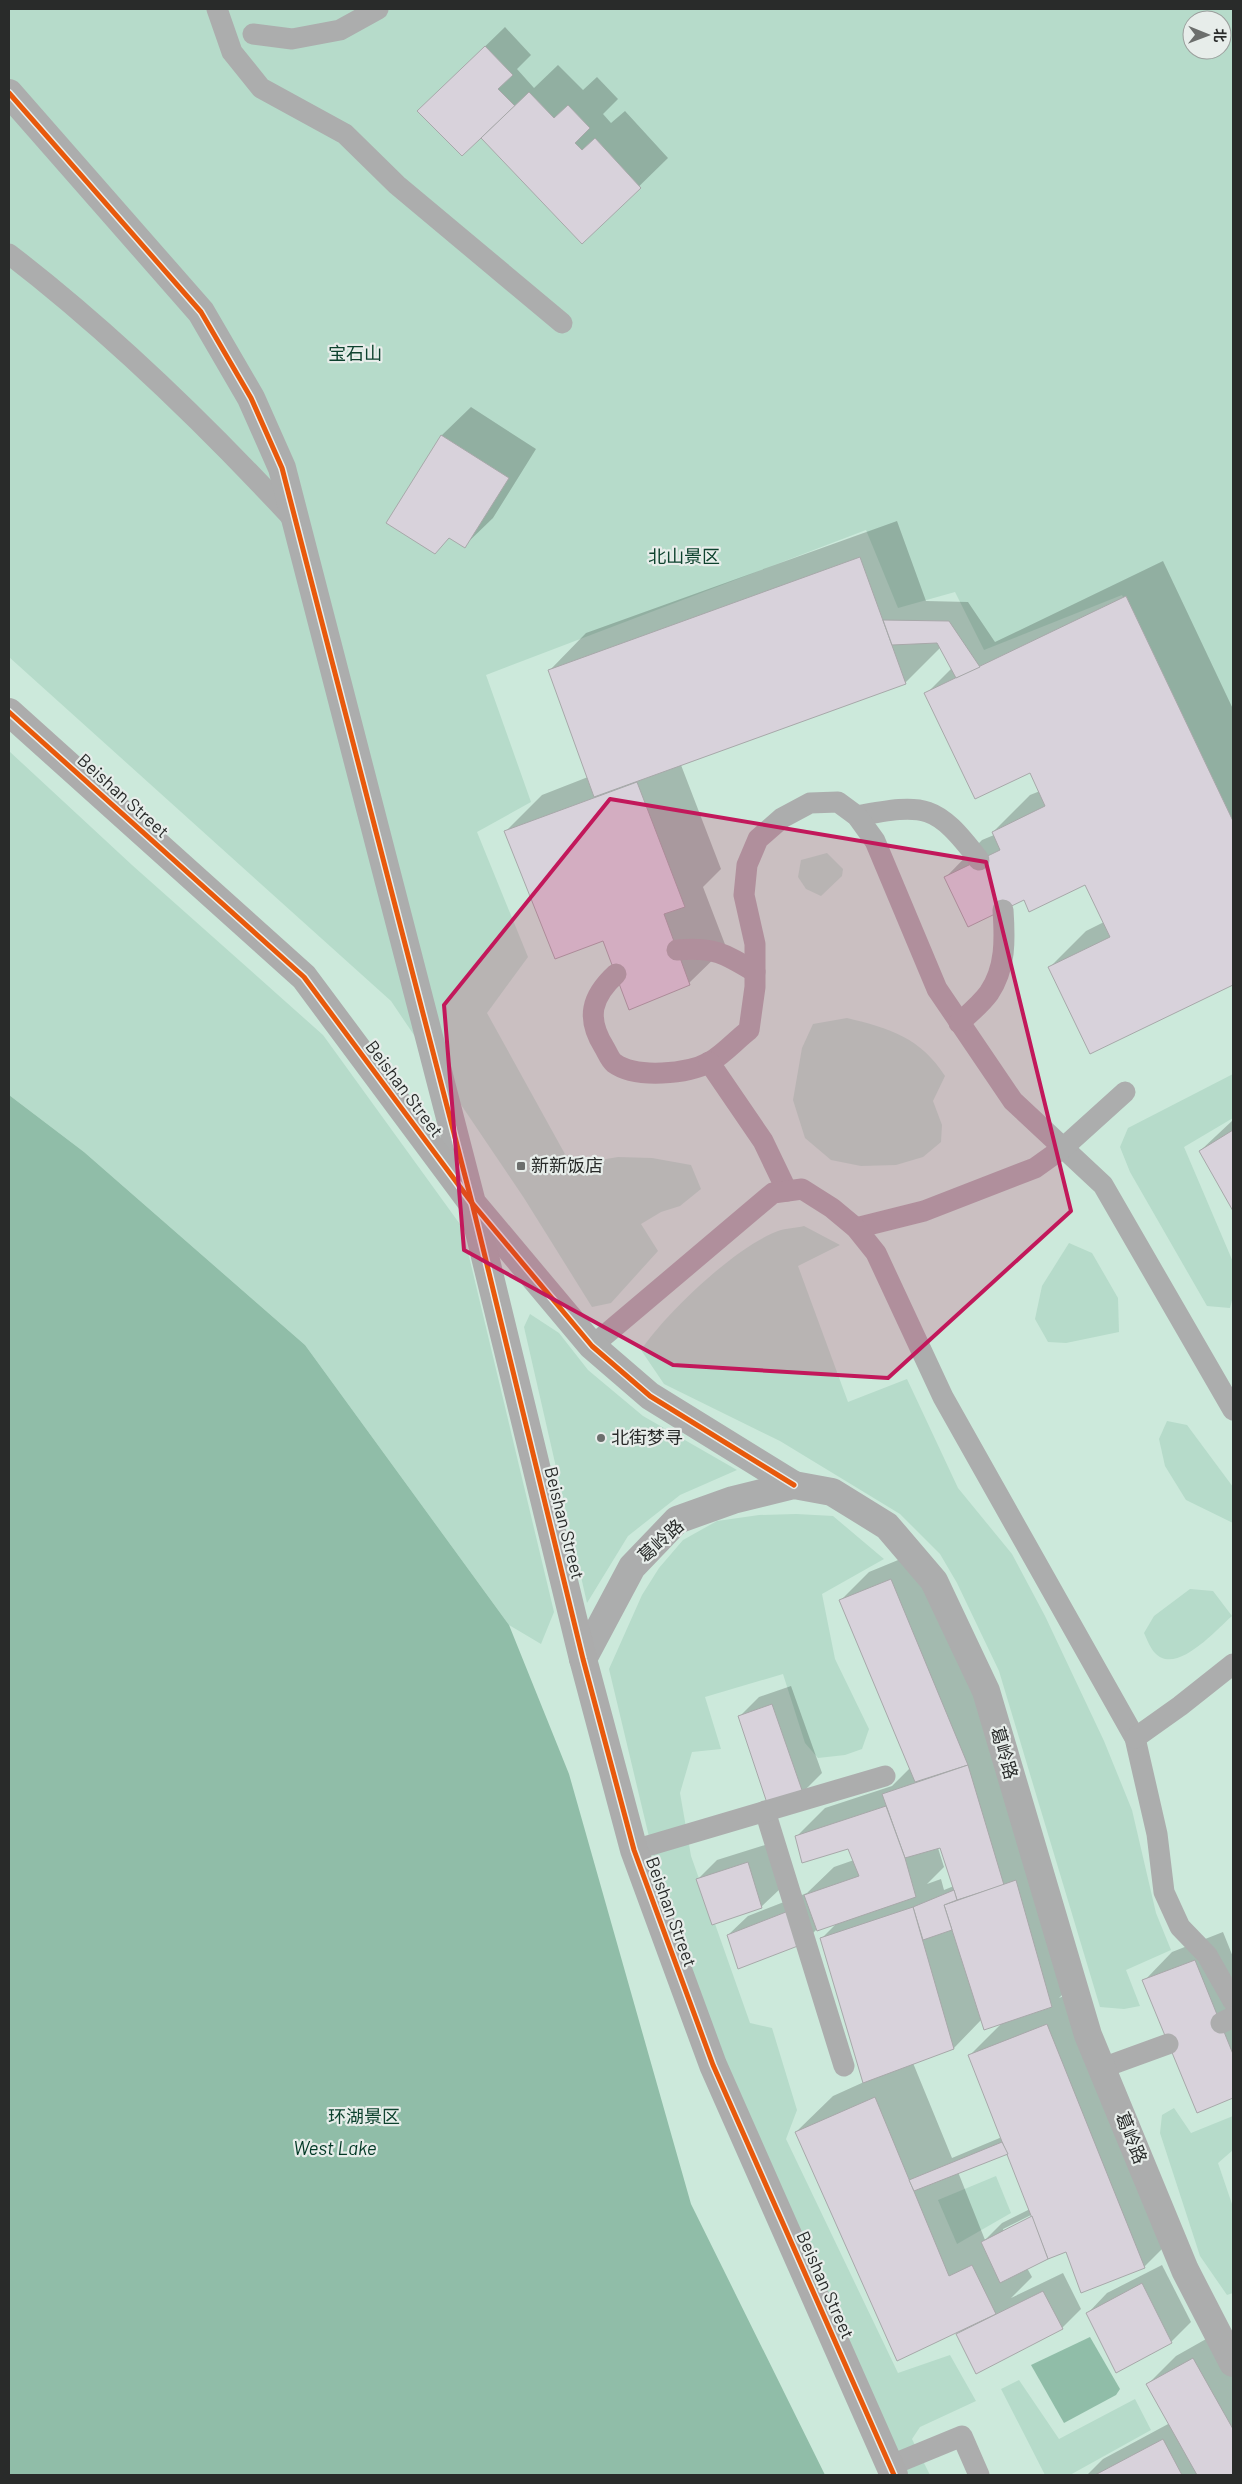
<svg xmlns="http://www.w3.org/2000/svg" width="1242" height="2484" font-family="Barlow,'Noto Sans SC',sans-serif">
	<style>
		.green { fill: #cce9db; fill-rule: evenodd }
		.forest { fill: #b6dbca; fill-rule: evenodd }
		.water { fill: #90bda8 }
		.shadow { fill: #0003; fill-rule: evenodd }
		.building { fill: #d8d2db; stroke: #a7a8a9 }
		.lines { fill: none; stroke-linecap: round; stroke-linejoin: round }
		.lane { stroke: #acadad; stroke-width: 21 }
		.street { stroke: #acadad; stroke-width: 28 }
		.secondary { stroke: #acacac; stroke-width: 28 }
		.cycleway-casing { stroke: #e7edea; stroke-width: 8 }
		.cycleway { stroke: #e8590c; stroke-width: 5 }
		.marked { fill: #c2185b; fill-opacity: 0.2; stroke: #c2185b; stroke-width: 4; stroke-linejoin: round }
		.poi-dot { fill: #6c6f6d; stroke: #e7edea; stroke-width: 2 }
		.labels { text-anchor: middle; stroke-width: 4.5; stroke-linejoin: round; paint-order: stroke }
		.park-label { font-size: 18px; fill: #0d422e; stroke: #e7edea }
		.street-label { font-size: 18px; fill: #292b2a; stroke: #e7edea }
		.poi-label { font-size: 18px; fill: #292b2a; stroke: #e7edea; text-anchor: start }
		.water-label { font-size: 19px; font-style: italic; fill: #003825; stroke: #e7edea }
	</style>
	<rect width="100%" height="100%" fill="#e8ecea"/>
	<path class="green" d="M9,9H1233V2475H9ZM1192,20H1222V50H1192Z"/>
	<g class="forest">
		<path d="M9,9H1233V823L1122,595L984,650L955,592L898,608L866,530L486,675L531,802L477,832L528,957L487,1013L571,1165L618,1157L652,1158L691,1165L701,1189L680,1206L661,1212L641,1224L658,1251L611,1303L592,1307L524,1198L391,1001L9,657ZM1192,20H1222V50H1192Z"/>
		<path d="M9,751L132,865L323,1035L462,1227L554,1612L541,1644L509,1625L305,1345L84,1152L9,1095Z"/>
		<path d="M827,853L843,869L842,876L821,896L806,889L798,877L801,860Z"/>
		<path d="M847,1018C889,1028 921,1038 945,1076L933,1101L942,1125L941,1142L923,1157L896,1165L861,1166L831,1160L805,1138L793,1100L802,1048L813,1024Z"/>
		<path d="M1233,1074V1118L1184,1147L1233,1262V1296L1230,1308L1207,1306L1130,1172L1120,1147L1128,1128Z"/>
		<path d="M804,1226L840,1245L798,1266L848,1402L907,1379L958,1488L1012,1554L1045,1616L1104,1741L1132,1810L1156,1913L1171,1950L1126,1970L1140,2006L1124,2009L1100,2007L999,1671L957,1583L940,1554L900,1514L780,1441L664,1384L641,1350C667,1312 735,1247 778,1231C786,1228 796,1228 804,1226Z"/>
		<path d="M1069,1243L1092,1253L1118,1298L1119,1332L1066,1343L1048,1342L1035,1319L1042,1286Z"/>
		<path d="M530,1314L559,1333L588,1370L643,1416L737,1470L680,1495L628,1536L587,1603L524,1327Z"/>
		<path d="M1167,1421L1187,1425L1233,1487V1523L1186,1500L1165,1466L1159,1439Z"/>
		<path d="M796,1514L833,1516L884,1559L822,1594L835,1659L869,1729L862,1749L845,1755L818,1758L805,1743L783,1674L705,1697L721,1749L692,1752L680,1793L691,1856L750,2023L772,2028L797,2110L786,2139L898,2373L950,2355L976,2401L920,2427L912,2439L930,2475H893L671,1929L609,1669L642,1595L659,1568L683,1540L717,1521L759,1515Z"/>
		<path d="M1190,1589L1213,1591L1232,1616C1216,1630 1176,1676 1155,1653C1150,1648 1147,1639 1144,1633L1154,1616Z"/>
		<path d="M1174,2108L1191,2133L1233,2116V2150L1218,2163L1233,2207V2293L1227,2295L1200,2256L1160,2133L1162,2115Z"/>
		<path d="M996,2176L1011,2213L957,2244L938,2200Z"/>
		<path d="M1019,2380L1059,2439L1135,2399L1151,2430L1070,2475H1045L1001,2389Z"/>
	</g>
	<g class="water">
		<path d="M9,1095L84,1152L305,1345L509,1625L569,1774L691,2204L825,2475H9Z"/>
		<path d="M1090,2337L1120,2389L1116,2395L1064,2423L1031,2365Z"/>
	</g>
	<g class="shadow">
		<path d="M505,27L531,55L517,69L534,88L558,65L583,90L597,77L618,99L603,114L611,123L625,111L668,158L582,242L438,92Z"/>
		<path d="M471,407L536,449L493,518L464,546L450,537L435,552L387,523L442,435Z"/>
		<path d="M897,521L926,601L968,602L995,642L1163,561L1233,709V984L1091,1052L1050,967L1086,931L1104,922L1085,884L1024,898L946,877L982,840L994,835L993,832L1030,795L1040,791L1031,771L926,694L952,668L941,647L905,683L681,765L721,869L703,887L726,947L689,983L604,939L506,831L542,795L588,777L550,670L586,633Z"/>
		<path d="M1233,1120V1209L1200,1151Z"/>
		<path d="M920,1551L1080,1977L1059,1998L1083,1988L1181,2230L1144,2267L1067,2251L1027,2268L1032,2277L1011,2298L1063,2273L1081,2309L1062,2328L958,2334L963,2329L796,2132L833,2096L864,2082L821,1939L837,1923L818,1928L803,1943L728,1935L748,1916L807,1893L834,1867L854,1860L849,1848L796,1837L825,1808L892,1786L910,1768L840,1601L869,1572ZM941,1847L954,1886L944,1890L941,1879L927,1884L944,1867L938,1848ZM982,2019L1003,2022L970,2055L1002,2137L952,2158L913,2063L954,2048ZM1008,2153L1030,2209L1002,2223L985,2240L958,2172ZM1033,2214V2217L1004,2232L1003,2229Z"/>
		<path d="M791,1686L822,1773L803,1792L740,1716L759,1697Z"/>
		<path d="M768,1844L781,1888L761,1907L698,1879L717,1860Z"/>
		<path d="M1223,1932L1233,1957V2096L1197,2112L1144,1981L1172,1952Z"/>
		<path d="M1162,2265L1191,2322L1171,2342L1088,2313L1107,2293Z"/>
		<path d="M1222,2330L1233,2351V2475H1087L1103,2459L1170,2423L1148,2384L1176,2356Z"/>
	</g>
	<g class="building">
		<path d="M485,46L513,75L498,89L515,106L462,156L417,111Z"/>
		<path d="M529,92L554,118L568,105L590,128L575,143L582,150L595,138L641,188L582,244L481,138Z"/>
		<path d="M441,435L509,478L465,548L449,538L435,554L386,523Z"/>
		<path d="M860,557L906,684L594,797L548,670Z"/>
		<path d="M1126,596L1233,821V985L1090,1054L1048,967L1110,937L1085,885L1029,912L1024,900L968,927L944,877L1000,850L992,832L1045,806L1030,773L975,799L924,693Z"/>
		<path d="M883,620L949,621L980,667L956,678L937,643L892,645Z"/>
		<path d="M637,782L685,907L664,914L690,985L629,1010L603,941L555,959L504,831Z"/>
		<path d="M1233,1130V1211L1199,1151Z"/>
		<path d="M891,1579L968,1765L915,1782L839,1600Z"/>
		<path d="M772,1704L803,1793L768,1806L738,1716Z"/>
		<path d="M968,1765L1004,1885L957,1900L940,1848L905,1858L882,1794Z"/>
		<path d="M886,1806L905,1858L916,1897L817,1931L804,1895L859,1876L848,1849L802,1863L795,1836Z"/>
		<path d="M748,1862L762,1908L712,1925L696,1879Z"/>
		<path d="M1016,1880L1052,2007L984,2030L944,1905Z"/>
		<path d="M954,1890L957,1900L944,1905L952,1930L923,1940L913,1907Z"/>
		<path d="M913,1907L954,2049L863,2083L820,1938Z"/>
		<path d="M791,1910L803,1944L738,1969L727,1935Z"/>
		<path d="M1195,1960L1233,2054V2098L1197,2113L1142,1980Z"/>
		<path d="M1047,2024L1145,2268L1081,2293L1066,2252L1048,2259L968,2055Z"/>
		<path d="M875,2097L949,2276L972,2265L996,2314L897,2361L795,2132Z"/>
		<path d="M1002,2142L1008,2154L914,2191L909,2180Z"/>
		<path d="M1032,2216L1048,2259L1000,2283L981,2242Z"/>
		<path d="M1142,2283L1172,2343L1116,2373L1086,2313Z"/>
		<path d="M1043,2291L1063,2329L976,2374L956,2334Z"/>
		<path d="M1193,2358L1233,2429V2475H1197L1146,2384Z"/>
		<path d="M1163,2439L1182,2475H1095Z"/>
	</g>
	<g class="lines">
		<g class="lane">
			<path d="M217,9L232,52L261,88L345,134L397,185L562,323"/>
			<path d="M253,34L292,39L340,30L378,9"/>
			<path d="M9,254C113,334 208,427 296,522"/>
			<path d="M857,816C926,803 936,804 979,860"/>
			<path d="M677,950C714,947 724,953 755,972"/>
			<path d="M616,974C591,997 586,1018 604,1047C607,1052 610,1060 614,1063C636,1079 688,1074 710,1062C724,1054 736,1040 749,1030L755,987V944L744,895L747,865L758,839L782,818L810,803L838,802L857,816L875,841L937,989L1013,1101L1103,1185L1233,1410"/>
			<path d="M959,1023C969,1014 981,1004 989,993C1006,968 1005,939 1003,910"/>
			<path d="M709,1062L763,1141L787,1191"/>
			<path d="M856,1228L924,1211L1035,1168L1063,1148L1125,1092"/>
			<path d="M592,1346L773,1193L802,1189L832,1208L856,1228L876,1253L943,1397L1135,1738L1157,1834L1164,1892L1180,1927L1207,1955L1233,2001"/>
			<path d="M1135,1738L1180,1706L1233,1664"/>
			<path d="M765,1811L844,2066"/>
			<path d="M634,1850L885,1776"/>
			<path d="M1221,2023L1233,2017"/>
			<path d="M1102,2068L1168,2044"/>
			<path d="M889,2466L962,2436L979,2475"/>
		</g>
		<g class="street">
			<path d="M9,93L201,312L251,398L282,468L472,1203L592,1346L650,1396L794,1485"/>
			<path d="M583,1659L632,1567L677,1520L733,1500L794,1485L832,1492L887,1526L934,1581L986,1691L1088,2035L1185,2270L1233,2363"/>
		</g>
		<path class="secondary" d="M9,712L304,977L472,1203L583,1659L634,1850L713,2065L894,2475"/>
		<defs>
			<g id="cycleway">
				<path d="M9,93L201,312L251,398L282,468L472,1203L592,1346L650,1396L794,1485"/>
				<path d="M9,712L304,977L472,1203L583,1659L634,1850L713,2065L894,2475"/>
			</g>
		</defs>
		<use href="#cycleway" class="cycleway-casing"/>
		<use href="#cycleway" class="cycleway"/>
	</g>
	<path class="marked" d="M610,799L986,862L1071,1211L888,1378L673,1365L464,1250L444,1005Z"/>
	<g class="poi-dot">
		<rect x="516" y="1161" width="10" height="10" rx="2.5"/>
		<circle cx="601" cy="1438" r="5"/>
	</g>
	<g class="labels">
		<g class="park-label">
			<text x="355" y="360">宝石山</text>
			<text x="684" y="563">北山景区</text>
			<text x="364" y="2123">环湖景区</text>
		</g>
		<g class="street-label">
			<text transform="translate(123 796) rotate(42)" y="6">Beishan Street</text>
			<text transform="translate(404 1089) rotate(53)" y="6">Beishan Street</text>
			<text transform="translate(564 1523) rotate(76)" y="6">Beishan Street</text>
			<text transform="translate(661 1541) rotate(-42)" y="6">葛岭路</text>
			<text transform="translate(1004 1753) rotate(74)" y="6">葛岭路</text>
			<text transform="translate(671 1912) rotate(70)" y="6">Beishan Street</text>
			<text transform="translate(1131 2138) rotate(68)" y="6">葛岭路</text>
			<text transform="translate(825 2285) rotate(66)" y="6">Beishan Street</text>
		</g>
		<g class="poi-label">
			<text x="531" y="1172">新新饭店</text>
			<text x="611" y="1444">北街梦寻</text>
		</g>
		<g class="water-label">
			<text x="335" y="2155">West Lake</text>
		</g>
	</g>
	<rect width="1242" height="2484" fill="none" stroke="#292b2a" stroke-width="20"/>
	<g transform="translate(1207 35) rotate(91)"><circle r="24" fill="#e7edea" stroke="#9b9f9d"/>
	<path d="M0-4L9 19L0 12L-9 19Z" fill="#6c6f6d"/>
	<text y="-8" font-size="14" font-weight="bold" text-anchor="middle" fill="#292b2a">北</text>
	</g>
</svg>
